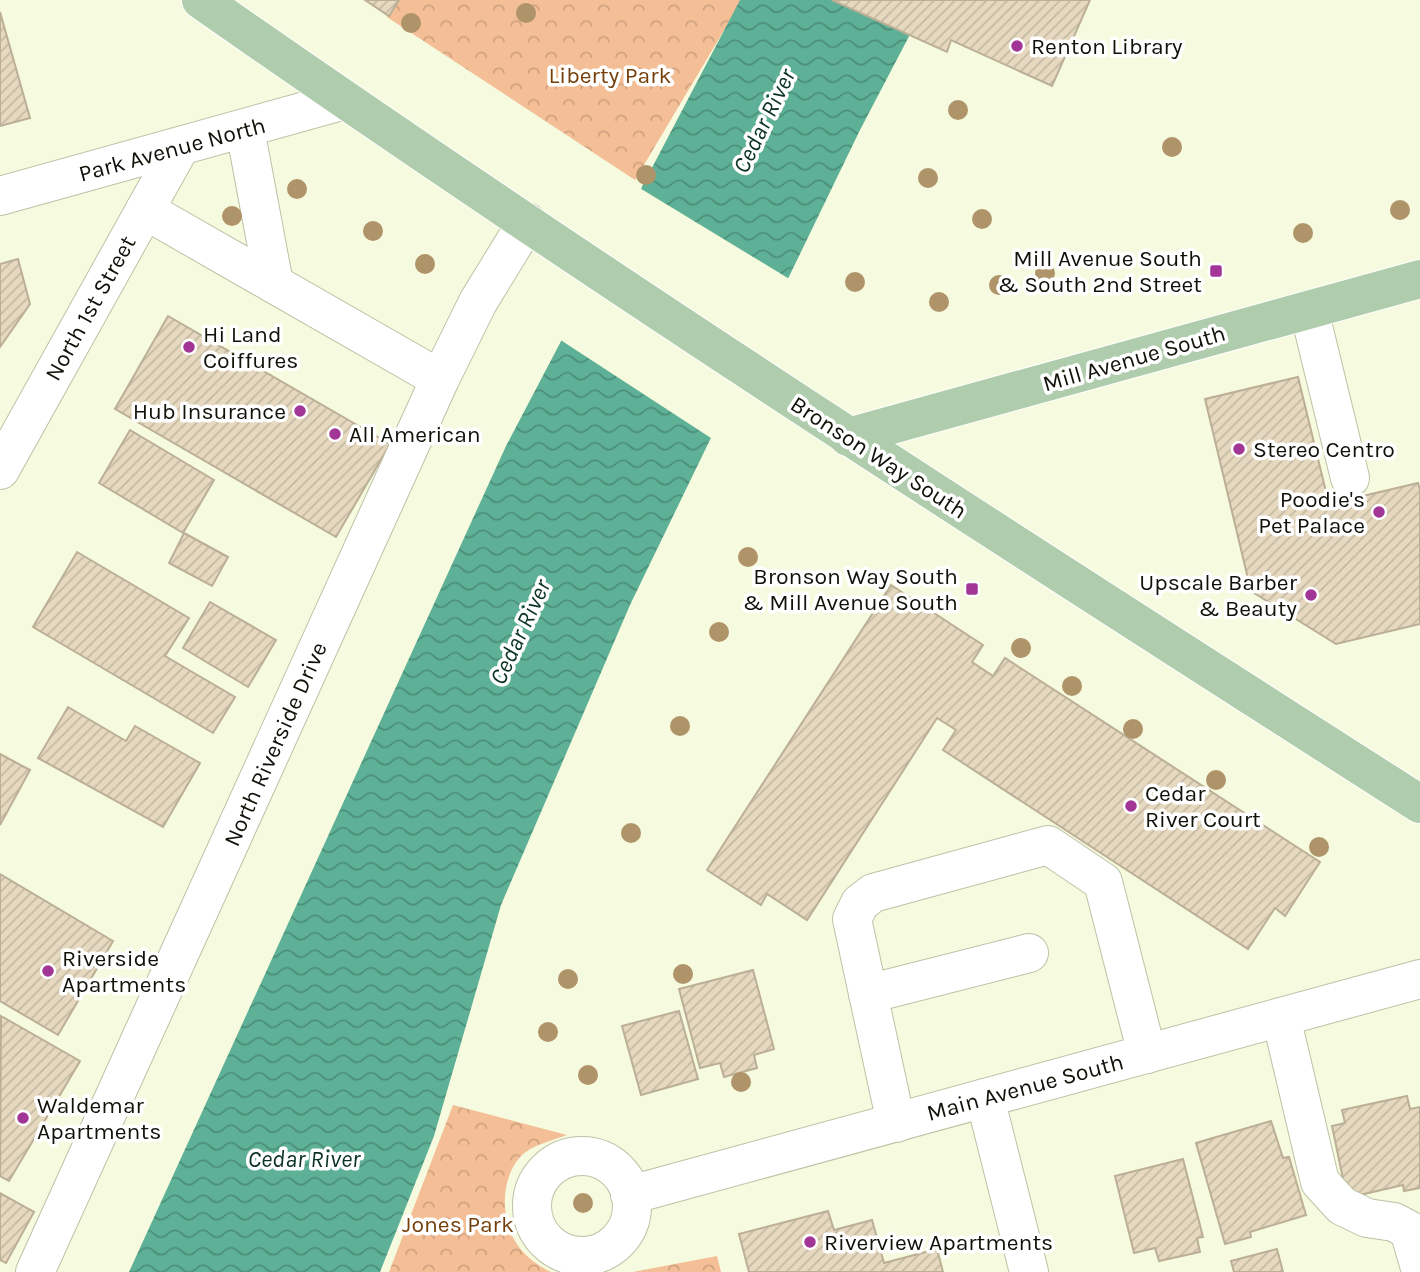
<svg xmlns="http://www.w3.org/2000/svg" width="1420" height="1272" font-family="Karla,sans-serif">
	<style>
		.park { fill: url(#park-crowns) }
		.water { fill: url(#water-waves) }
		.pier { fill: #f6fade }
		.building { fill: url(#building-hatch); stroke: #bbaf95; stroke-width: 2 }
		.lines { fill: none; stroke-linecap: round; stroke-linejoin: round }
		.minor-casing { stroke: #bdc2a6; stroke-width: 40 }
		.major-casing { stroke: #fff; stroke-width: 40 }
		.minor { stroke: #fff; stroke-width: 38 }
		.major { stroke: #afccac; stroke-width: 38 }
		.tree { fill: #af9369 }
		.poi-dot { fill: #a23696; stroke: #fff; stroke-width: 2.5 }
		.labels { text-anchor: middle; stroke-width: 7; stroke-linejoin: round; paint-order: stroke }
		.poi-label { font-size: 23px; fill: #101208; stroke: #fff; text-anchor: start }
		.park-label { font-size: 23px; fill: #753f0a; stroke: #fff }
		.street-label { font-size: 23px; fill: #101208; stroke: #fff }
		.water-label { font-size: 24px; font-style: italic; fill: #0b3227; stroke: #fff }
	</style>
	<defs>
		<pattern id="park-crowns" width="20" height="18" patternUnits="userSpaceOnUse" patternTransform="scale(1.75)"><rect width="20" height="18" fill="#f4be96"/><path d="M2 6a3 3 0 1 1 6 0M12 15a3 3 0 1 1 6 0" fill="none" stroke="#d0a280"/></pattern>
		<pattern id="water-waves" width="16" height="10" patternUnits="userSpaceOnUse" patternTransform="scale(1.75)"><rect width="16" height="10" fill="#5eb197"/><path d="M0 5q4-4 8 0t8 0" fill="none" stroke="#4c8f79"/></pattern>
		<pattern id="building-hatch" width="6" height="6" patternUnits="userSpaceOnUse" patternTransform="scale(1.75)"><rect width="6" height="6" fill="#e6d9bf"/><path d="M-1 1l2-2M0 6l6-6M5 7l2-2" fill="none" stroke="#c4b9a3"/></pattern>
	</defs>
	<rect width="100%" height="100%" fill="#f6fade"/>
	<g class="park">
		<path d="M399,0H742L635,180L387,17Z"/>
		<path d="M453,1105L567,1135C553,1140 533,1145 522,1155C501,1176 500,1216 515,1241C522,1254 538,1266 551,1272H389Z"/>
		<path d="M717,1256L721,1272H633Z"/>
	</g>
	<path class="water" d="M740,0H928L860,130L630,605L501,905L434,1136L380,1272H129L506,446Z"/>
	<path class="pier" d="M638,187L791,280L714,440L559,339Z"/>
	<g class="building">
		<path d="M365,0H399L389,16Z"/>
		<path d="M832,0H1090L1052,86L951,40L947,52Z"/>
		<path d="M0,12L30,118L0,126Z"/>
		<path d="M18,259L30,304L0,347V264Z"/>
		<path d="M168,316L390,444L336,537L115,409Z"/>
		<path d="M1298,377L1329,504L1418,483L1420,490V624L1336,644L1251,591L1205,399Z"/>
		<path d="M130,430L214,480L183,533L99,483Z"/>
		<path d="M184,533L228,557L212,586L169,563Z"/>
		<path d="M77,552L189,618L165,656L235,697L213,733L33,627Z"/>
		<path d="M891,585L983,645L972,662L993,676L1005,658L1320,862L1285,916L1275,908L1248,949L943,750L956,730L937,718L807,920L767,894L761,905L707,870Z"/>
		<path d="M210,602L276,640L248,687L183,648Z"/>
		<path d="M68,707L126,741L135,726L200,763L163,827L38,758Z"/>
		<path d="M0,754L30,770L0,825Z"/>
		<path d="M0,874L113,941L58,1035L0,1001Z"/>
		<path d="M753,970L774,1049L754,1055L757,1068L724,1077L720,1063L700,1068L679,989Z"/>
		<path d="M679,1011L698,1079L641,1095L622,1026Z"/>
		<path d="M1,1016L80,1061L9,1181L0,1176Z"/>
		<path d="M1407,1096L1410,1109L1420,1107V1188L1404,1191L1403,1185L1347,1198L1332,1126L1345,1123L1342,1110Z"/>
		<path d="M1271,1121L1283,1158L1289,1157L1306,1215L1250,1232L1251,1237L1225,1244L1196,1143Z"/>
		<path d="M1183,1159L1203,1237L1197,1238L1200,1252L1159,1261L1155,1248L1134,1253L1115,1176Z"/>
		<path d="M0,1193L34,1212L6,1263L0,1260Z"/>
		<path d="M828,1211L834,1230L872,1220L884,1263L937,1249L943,1272H749L739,1234Z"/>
		<path d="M1277,1249L1283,1272H1234L1231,1261Z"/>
	</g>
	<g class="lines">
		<defs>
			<g id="minor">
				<path d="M245,129L274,284"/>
				<path d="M0,196L345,100"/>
				<path d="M145,210L440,379"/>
				<path d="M1309,310L1350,478"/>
				<path d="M0,470L180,147"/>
				<path d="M868,994L1029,953"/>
				<path d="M1281,1017L1320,1182L1342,1206L1367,1218L1394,1222L1409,1230L1420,1268"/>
				<path d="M985,1098L1029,1272"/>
				<path d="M896,1123L852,919L860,903L873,893L1048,845L1103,882L1147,1054"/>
				<circle cx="582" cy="1206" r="50"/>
				<path d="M630,1195L1420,979"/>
				<path d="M35,1272L440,379L478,302L527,222"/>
			</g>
			<g id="major">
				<path d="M201,0C600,279 1010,542 1420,804"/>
				<path d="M848,437L1420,279"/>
			</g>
		</defs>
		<use href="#minor" class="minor-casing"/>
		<use href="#major" class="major-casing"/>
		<use href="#minor" class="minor"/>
		<use href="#major" class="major"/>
	</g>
	<g class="tree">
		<circle cx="526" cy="13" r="10"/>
		<circle cx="411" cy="23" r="10"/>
		<circle cx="958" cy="110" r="10"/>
		<circle cx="1172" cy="147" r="10"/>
		<circle cx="646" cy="175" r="10"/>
		<circle cx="928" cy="178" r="10"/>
		<circle cx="297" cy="189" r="10"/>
		<circle cx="1400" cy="210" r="10"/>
		<circle cx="232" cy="216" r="10"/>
		<circle cx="982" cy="219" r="10"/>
		<circle cx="373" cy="231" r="10"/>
		<circle cx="1303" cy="233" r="10"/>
		<circle cx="425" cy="264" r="10"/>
		<circle cx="1045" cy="273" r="10"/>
		<circle cx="855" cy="282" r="10"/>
		<circle cx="999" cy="285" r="10"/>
		<circle cx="939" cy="302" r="10"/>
		<circle cx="748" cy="557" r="10"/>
		<circle cx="719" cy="632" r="10"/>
		<circle cx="1021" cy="648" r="10"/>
		<circle cx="1072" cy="686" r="10"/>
		<circle cx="680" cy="726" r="10"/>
		<circle cx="1133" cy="729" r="10"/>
		<circle cx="1216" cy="780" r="10"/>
		<circle cx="631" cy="833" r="10"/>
		<circle cx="1319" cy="847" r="10"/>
		<circle cx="683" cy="974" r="10"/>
		<circle cx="568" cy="979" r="10"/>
		<circle cx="548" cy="1032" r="10"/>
		<circle cx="588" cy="1075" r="10"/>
		<circle cx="741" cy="1082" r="10"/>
		<circle cx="583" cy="1203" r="10"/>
	</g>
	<g class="poi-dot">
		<circle cx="1017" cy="46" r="7"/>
		<rect x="1209" y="264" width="14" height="14" rx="3.5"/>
		<circle cx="189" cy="347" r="7"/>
		<circle cx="300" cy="411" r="7"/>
		<circle cx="335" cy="434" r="7"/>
		<circle cx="1239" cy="449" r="7"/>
		<circle cx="1379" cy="512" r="7"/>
		<rect x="965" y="582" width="14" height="14" rx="3.5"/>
		<circle cx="1311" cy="595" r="7"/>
		<circle cx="1131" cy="806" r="7"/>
		<circle cx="48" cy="971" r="7"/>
		<circle cx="23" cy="1118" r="7"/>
		<circle cx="810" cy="1242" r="7"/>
	</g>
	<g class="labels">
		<g class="poi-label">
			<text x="1031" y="54">Renton Library</text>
			<text x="1202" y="266" text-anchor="end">Mill Avenue South<tspan x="1202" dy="26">&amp; South 2nd Street</tspan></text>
			<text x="203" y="342">Hi Land<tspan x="203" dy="26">Coiffures</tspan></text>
			<text x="286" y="419" text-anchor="end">Hub Insurance</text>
			<text x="349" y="442">All American</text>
			<text x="1253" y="457">Stereo Centro</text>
			<text x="1365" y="507" text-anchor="end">Poodie's<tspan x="1365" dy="26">Pet Palace</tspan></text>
			<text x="958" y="584" text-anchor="end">Bronson Way South<tspan x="958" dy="26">&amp; Mill Avenue South</tspan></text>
			<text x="1297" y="590" text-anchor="end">Upscale Barber<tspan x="1297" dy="26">&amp; Beauty</tspan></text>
			<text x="1145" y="801">Cedar<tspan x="1145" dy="26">River Court</tspan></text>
			<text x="62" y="966">Riverside<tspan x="62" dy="26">Apartments</tspan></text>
			<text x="37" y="1113">Waldemar<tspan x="37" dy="26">Apartments</tspan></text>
			<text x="824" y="1250">Riverview Apartments</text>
		</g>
		<g class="park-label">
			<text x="610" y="83">Liberty Park</text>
			<text x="458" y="1232">Jones Park</text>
		</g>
		<g class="street-label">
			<text transform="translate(172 149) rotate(-15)" y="8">Park Avenue North</text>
			<text transform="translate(90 308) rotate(-61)" y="8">North 1st Street</text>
			<text transform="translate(1134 358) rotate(-16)" y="8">Mill Avenue South</text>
			<text transform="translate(879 457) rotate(33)" y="8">Bronson Way South</text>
			<text transform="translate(275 744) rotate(-66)" y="8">North Riverside Drive</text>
			<text transform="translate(1025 1087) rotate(-15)" y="8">Main Avenue South</text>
		</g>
		<g class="water-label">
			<text transform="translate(764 121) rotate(-64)" y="8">Cedar River</text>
			<text transform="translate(520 632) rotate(-65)" y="8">Cedar River</text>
			<text x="304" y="1167">Cedar River</text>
		</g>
	</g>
</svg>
